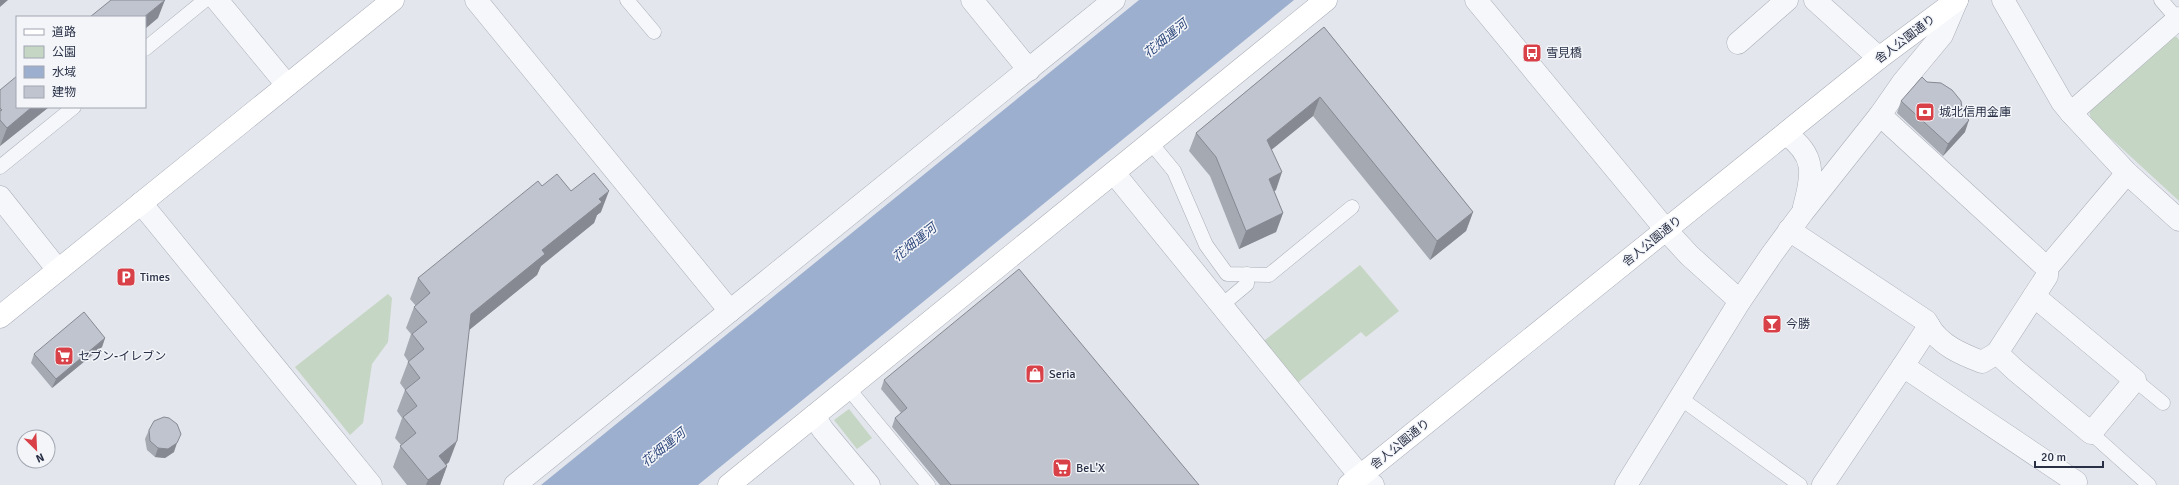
<svg xmlns="http://www.w3.org/2000/svg" width="2179" height="485" font-family="Signika,'Noto Sans JP',sans-serif">
	<style>
		.green { fill: #c6d6c4 }
		.water { fill: #9cafce }
		.lines { fill: none; stroke-linecap: round; stroke-linejoin: round }
		.lane-casing { stroke: #abafba; stroke-width: 15 }
		.street-casing { stroke: #abafba; stroke-width: 23 }
		.secondary-casing { stroke: #abafba; stroke-width: 23 }
		.lane { stroke: #f6f7fa; stroke-width: 14 }
		.street { stroke: #f6f7fa; stroke-width: 22 }
		.secondary { stroke: #fff; stroke-width: 22 }
		.wall { fill: #a5a9b2 }
		.shaded-wall { fill: #868991 }
		.building { fill: #c0c4cf; stroke: #868991 }
		.labels { text-anchor: middle; stroke-width: 3; stroke-linejoin: round; paint-order: stroke }
		.street-label { font-size: 12px; fill: #293046; stroke: #f3f5f9 }
		.poi-label { font-size: 12px; fill: #293046; stroke: #f3f5f9; text-anchor: start }
		.water-label { font-size: 13px; font-style: italic; fill: #304a7d; stroke: #f3f5f9 }
	</style>
	<rect width="100%" height="100%" fill="#e3e6ec"/>
	<g class="green">
		<path d="M2167,36L2177,37L2179,40V201L2091,120L2089,109Z"/>
		<path d="M1360,265L1399,311L1366,337L1361,332L1295,385L1260,344Z"/>
		<path d="M388,294L392,298L388,342L372,364L363,423L350,435L295,367Z"/>
		<path d="M849,409L872,438L857,449L834,420Z"/>
	</g>
	<path class="water" d="M1139,0H1294L698,485H541Z"/>
	<g class="lines">
		<defs>
			<g id="lane">
				<path d="M627,0L654,32"/>
				<path d="M2161,0L2179,21"/>
				<path d="M145,49L205,0"/>
				<path d="M1151,143L1174,171L1206,245L1227,274L1269,275L1352,207"/>
				<path d="M0,167L74,107"/>
				<path d="M1222,305L1247,284V274"/>
				<path d="M2135,380L2163,403"/>
				<path d="M848,388L928,485"/>
				<path d="M1680,398L1800,485"/>
				<path d="M2091,433L2149,485"/>
			</g>
			<g id="street">
				<path d="M217,0L287,85"/>
				<path d="M476,0L730,311"/>
				<path d="M972,0L1029,70"/>
				<path d="M1476,0L1666,230L1689,255L1740,301"/>
				<path d="M1815,0L1879,58"/>
				<path d="M2003,0L2062,102L2071,113L2179,18"/>
				<path d="M1738,43L1787,0"/>
				<path d="M2071,113L2127,173L2179,220"/>
				<path d="M1880,115L2047,268"/>
				<path d="M1786,134C1816,155 1813,174 1804,207"/>
				<path d="M1114,173L1360,476L1373,485"/>
				<path d="M0,197L58,270"/>
				<path d="M141,203L371,485"/>
				<path d="M1789,230L1926,321L1929,326L1903,366L2076,482L2074,485"/>
				<path d="M1929,326C1940,345 1961,354 1982,362L1997,353L2047,276V268L2127,173"/>
				<path d="M1997,353L2015,370L2091,433L2135,380L2034,296"/>
				<path d="M814,416L823,430L869,485"/>
				<path d="M515,485L1114,0"/>
				<path d="M1626,485L1740,301L1772,254L1803,212L1880,115L1903,82L1942,35L1957,0"/>
				<path d="M1823,485L1903,366"/>
			</g>
			<g id="secondary">
				<path d="M0,317L393,0"/>
				<path d="M729,485L1326,0"/>
				<path d="M1349,485L1879,58L1957,0"/>
			</g>
		</defs>
		<use href="#lane" class="lane-casing"/>
		<use href="#street" class="street-casing"/>
		<use href="#secondary" class="secondary-casing"/>
		<use href="#lane" class="lane"/>
		<use href="#street" class="street"/>
		<use href="#secondary" class="secondary"/>
	</g>
	<g class="wall">
		<path d="M1324,27L1473,212L1466,231L1430,260L1313,116L1271,150L1276,190L1274,191L1283,213L1276,232L1239,249L1210,176L1189,151L1196,133Z"/>
		<path d="M0,90L17,107H49L0,146Z"/>
		<path d="M1901,101L1965,132L1943,156L1897,113Z"/>
		<path d="M542,186L571,191L601,212L597,215L594,223L541,266L537,275L469,330L449,462L446,465L447,466L440,485H407L393,467L401,445L395,438L402,418L397,411L405,390L400,383L408,362V361L404,355L411,334L406,328L414,307L416,306L410,299L418,278Z"/>
		<path d="M105,338L102,347L52,388L31,363L34,354Z"/>
		<path d="M884,380L1199,485H940L892,427L895,418L901,413L881,389Z"/>
		<path d="M149,430L174,452L165,458L155,457L147,450L145,439Z"/>
	</g>
	<g class="shaded-wall">
		<path d="M0,0H8L0,7Z"/>
		<path d="M165,0L158,18L145,29V17H144Z"/>
		<path d="M1320,97L1313,116L1260,159L1267,140Z"/>
		<path d="M32,107H49L0,146L7,128Z"/>
		<path d="M1969,120L1965,132L1943,156L1948,144Z"/>
		<path d="M1282,172L1276,190L1262,198L1269,179Z"/>
		<path d="M609,191L601,212L597,215L594,223L541,266L537,275L463,335L471,314L542,250L599,199Z"/>
		<path d="M1473,212L1466,231L1430,260L1437,241Z"/>
		<path d="M1283,213L1276,232L1239,249L1246,231Z"/>
		<path d="M105,338L102,347L52,388L56,379Z"/>
		<path d="M457,441L449,462L431,477L439,456Z"/>
		<path d="M177,443L174,452L165,458L155,457L158,448Z"/>
		<path d="M447,466L440,485H426L428,480Z"/>
	</g>
	<g class="building">
		<path d="M111,0H165L144,17H90Z"/>
		<path d="M1324,27L1473,212L1437,241L1320,97L1267,140L1282,172L1269,179L1283,213L1246,231L1216,157L1196,133Z"/>
		<path d="M17,76V107H32L7,128L0,120V111L2,110L0,108V90Z"/>
		<path d="M1922,77L1927,82L1941,83L1952,90L1961,101L1963,115L1969,120L1948,144L1901,101Z"/>
		<path d="M594,173L609,191L599,199L602,202L542,250L545,254L471,314L457,441L439,456L447,466L428,480L400,446L416,433L403,417L417,406L405,390L420,378L408,362L424,349L412,334L427,322L414,307L430,293L418,278L538,181L542,186L557,174L571,191Z"/>
		<path d="M1019,269L1199,485H951L895,418L907,408L884,380Z"/>
		<path d="M84,312L105,338L56,379L34,354Z"/>
		<path d="M164,417L169,418L177,424L181,434L177,443L168,449L158,448L150,441L149,430L154,421Z"/>
	</g>
	<defs>
		<symbol id="bus-square" viewBox="-11 -11 22 22"><rect x="-9" y="-9" width="18" height="18" rx="4" fill="#d84147" stroke="#f3f5f9"/><path d="M-5-6H5V4H4V6H2V4H-2V6H-4V4H-5ZM-3.5-4V0h7V-4ZM-3.5 1.2v1.5H-2V1.2ZM2 1.2v1.5H3.5V1.2Z" fill="#fff"/></symbol>
		<symbol id="bank-square" viewBox="-11 -11 22 22"><rect x="-9" y="-9" width="18" height="18" rx="4" fill="#d84147" stroke="#f3f5f9"/><path d="M-6-4H6V4H-6ZM0-2.3a2.3 2.3 0 1 0 0 4.6a2.3 2.3 0 1 0 0-4.6Z" fill="#fff"/></symbol>
		<symbol id="parking-square" viewBox="-11 -11 22 22"><rect x="-9" y="-9" width="18" height="18" rx="4" fill="#d84147" stroke="#f3f5f9"/><path d="M-3.5-5.5H1a3.5 3.5 0 0 1 0 7H-1V5.5H-3.5ZM-1-3.4V-.6H.8a1.4 1.4 0 0 0 0-2.8Z" fill="#fff"/></symbol>
		<symbol id="bar-square" viewBox="-11 -11 22 22"><rect x="-9" y="-9" width="18" height="18" rx="4" fill="#d84147" stroke="#f3f5f9"/><path d="M-6-5H6L.8 .8V4.5H3.5V6h-7V4.5H-.8V.8Z" fill="#fff"/></symbol>
		<symbol id="supermarket-square" viewBox="-11 -11 22 22"><rect x="-9" y="-9" width="18" height="18" rx="4" fill="#d84147" stroke="#f3f5f9"/><path d="M-6-5.5h2.5l.6 2H6L4.5 2H-2.5L-4.4-4H-6ZM-1.5 3.2a1.3 1.3 0 1 0 .1 0ZM3 3.2a1.3 1.3 0 1 0 .1 0Z" fill="#fff"/></symbol>
		<symbol id="shop-square" viewBox="-11 -11 22 22"><rect x="-9" y="-9" width="18" height="18" rx="4" fill="#d84147" stroke="#f3f5f9"/><path d="M-5-2.5h2.3a2.7 3.5 0 0 1 5.4 0H5L5.5 6h-11ZM-1.5-2.5h3a1.5 2.3 0 0 0-3 0Z" fill="#fff"/></symbol>
	</defs>
	<g fill-rule="evenodd">
		<use href="#bus-square" x="1521" y="42" width="22" height="22"/>
		<use href="#bank-square" x="1914" y="101" width="22" height="22"/>
		<use href="#parking-square" x="115" y="266" width="22" height="22"/>
		<use href="#bar-square" x="1761" y="313" width="22" height="22"/>
		<use href="#supermarket-square" x="53" y="345" width="22" height="22"/>
		<use href="#shop-square" x="1024" y="363" width="22" height="22"/>
		<use href="#supermarket-square" x="1051" y="457" width="22" height="22"/>
	</g>
	<g class="labels">
		<g class="street-label">
			<text transform="translate(1905 39) rotate(-37)" y="4">舎人公園通り</text>
			<text transform="translate(1652 241) rotate(-39)" y="4">舎人公園通り</text>
			<text transform="translate(1400 444) rotate(-39)" y="4">舎人公園通り</text>
		</g>
		<g class="poi-label">
			<text x="1546" y="57">雪見橋</text>
			<text x="1939" y="116">城北信用金庫</text>
			<text x="140" y="281">Times</text>
			<text x="1786" y="328">今勝</text>
			<text x="78" y="360">セブン-イレブン</text>
			<text x="1049" y="378">Seria</text>
			<text x="1076" y="472">BeL'X</text>
		</g>
		<g class="water-label">
			<text transform="translate(1165 38) rotate(-39)" y="5">花畑運河</text>
			<text transform="translate(914 242) rotate(-39)" y="5">花畑運河</text>
			<text transform="translate(663 447) rotate(-39)" y="5">花畑運河</text>
		</g>
	</g>
	<rect x="16" y="16" width="130" height="92" fill="#f3f5f9" stroke="#a2a6b1"/>
	<rect x="24" y="29" width="20" height="6" fill="#ffffff" stroke="#a2a6b1"/>
	<text x="52" y="36" font-size="12" fill="#293046">道路</text>
	<rect x="24" y="46" width="20" height="12" fill="#c6d6c4" stroke="#a2a6b1"/>
	<text x="52" y="56" font-size="12" fill="#293046">公園</text>
	<rect x="24" y="66" width="20" height="12" fill="#9cafce" stroke="#a2a6b1"/>
	<text x="52" y="76" font-size="12" fill="#293046">水域</text>
	<rect x="24" y="86" width="20" height="12" fill="#c0c4cf" stroke="#a2a6b1"/>
	<text x="52" y="96" font-size="12" fill="#293046">建物</text>
	<g transform="translate(36 449) rotate(156)"><circle r="19" fill="#f3f5f9" stroke="#a2a6b1"/>
	<path d="M0-3L7 15L0 10L-7 15Z" fill="#d84147"/>
	<text y="-6" font-size="11" font-weight="bold" text-anchor="middle" fill="#293046">N</text>
	</g>
	<path d="M2035 461v6h68v-6" fill="none" stroke="#293046" stroke-width="2"/>
	<text x="2041" y="461" font-size="12" fill="#293046" stroke="#f3f5f9" stroke-width="3" paint-order="stroke">20 m</text>
</svg>
